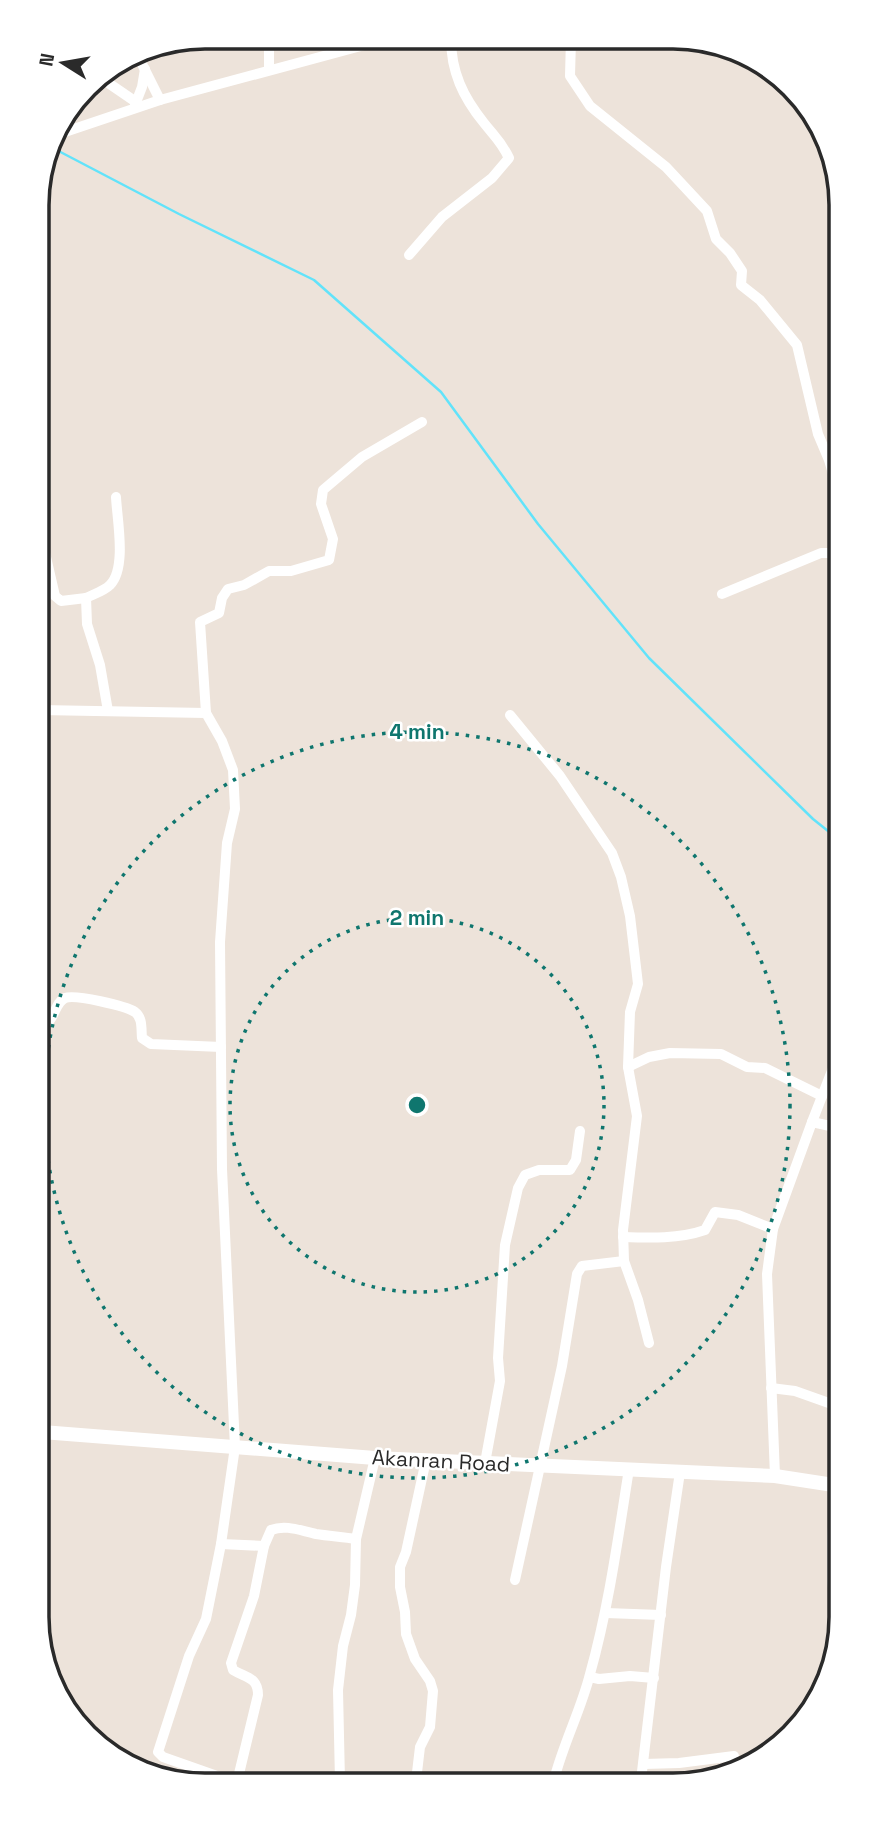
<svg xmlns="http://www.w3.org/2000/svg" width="878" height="1822" font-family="'Space Grotesk',sans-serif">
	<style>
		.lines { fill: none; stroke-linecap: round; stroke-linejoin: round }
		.stream { stroke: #62e3fa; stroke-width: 2.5 }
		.minor { stroke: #fff; stroke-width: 10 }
		.secondary { stroke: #fff; stroke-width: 14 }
		.ring { fill: none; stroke: #0f766e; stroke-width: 3.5; stroke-dasharray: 3.5 7 }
		.labels { text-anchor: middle; stroke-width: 5; stroke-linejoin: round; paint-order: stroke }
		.street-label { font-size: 21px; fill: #2a2a2a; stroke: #fff }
		.rim { fill: none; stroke: #2a2a2a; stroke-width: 3.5 }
		.centre { fill: #0f766e; stroke: #fff; stroke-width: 3.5 }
		.ring-label { font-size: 21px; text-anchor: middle; font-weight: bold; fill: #0f766e; stroke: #fff; stroke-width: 5; stroke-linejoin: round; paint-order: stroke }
	</style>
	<rect width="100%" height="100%" fill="#ede3da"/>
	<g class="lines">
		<path class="stream" d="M49,146L179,214L314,280L441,392L538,524L649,658L813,819L838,839"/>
		<g class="minor">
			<path d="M269,37V70"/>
			<path d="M571,39L570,76L590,106L666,167L707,211L716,239L730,253L742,271L741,285L760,300L797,345L818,434L829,460L837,487"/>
			<path d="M136,52L160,100"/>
			<path d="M98,76L136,102"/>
			<path d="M135,105L142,87L145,69"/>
			<path d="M53,136L160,100L372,43L443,38"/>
			<path d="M409,255L442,217L492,178L509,158C501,141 495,137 484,123C463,97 451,72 451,38"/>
			<path d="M39,527L55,596L61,601L86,598"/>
			<path d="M722,594L821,553H837"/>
			<path d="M40,710L206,713L222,741L233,770L235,809L227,843L220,942L222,1169L235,1447L221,1544L206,1619L189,1656L158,1752L163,1757L234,1782"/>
			<path d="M108,711L100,665L87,624L86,598C94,594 104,591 110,585C127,568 117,519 116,497"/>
			<path d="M206,713L200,622L219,613L222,598L228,589L244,585L269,571H291L329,560L333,539L321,504L323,490L362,457L422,422"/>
			<path d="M510,715L560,776L612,853L621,877L630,916L638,984L630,1012L628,1067L637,1116L623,1230L624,1261L638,1300L649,1343"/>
			<path d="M41,1026C56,1022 53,1004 65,998C75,994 126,1006 135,1012C143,1018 141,1029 142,1038L151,1044L221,1047"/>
			<path d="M628,1067L649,1057L670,1053L721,1054L747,1067L765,1068L822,1096"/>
			<path d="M812,1122L839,1128"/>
			<path d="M623,1237C650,1238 679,1239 705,1230L715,1212L738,1215L773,1229"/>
			<path d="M771,1388L795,1391L840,1407"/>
			<path d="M485,1463L500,1381L498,1358L505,1245L518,1188L525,1175L539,1170H570L576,1160L580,1131"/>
			<path d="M775,1476L767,1274L773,1229L812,1122L833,1068L839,1060"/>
			<path d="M837,1486L832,1537V1580L839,1635"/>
			<path d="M221,1544L264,1546"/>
			<path d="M515,1580L562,1366L577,1274L582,1266L624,1261"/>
			<path d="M606,1613L661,1615"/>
			<path d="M590,1677L599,1679L630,1676L654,1678"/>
			<path d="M644,1764L679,1763L734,1756"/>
			<path d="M554,1780C563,1744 581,1710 590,1674C609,1606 618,1538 629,1469"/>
			<path d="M641,1780L666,1567L680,1472"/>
			<path d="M340,1781L338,1690L343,1646L351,1615L355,1585L356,1539L375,1458"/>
			<path d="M416,1781L420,1747L430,1727L433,1691L430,1681L415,1659L406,1634L405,1612L400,1587V1567L406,1552L426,1460"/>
			<path d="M237,1782L258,1695C258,1677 246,1678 233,1670L231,1663L254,1596L264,1546L271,1530C286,1524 301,1531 316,1534C329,1536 343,1537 356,1539"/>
		</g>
		<path class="secondary" d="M42,1432L375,1458L775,1476L840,1486"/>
	</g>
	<g class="ring">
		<circle cx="417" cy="1105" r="187"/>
		<circle cx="417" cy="1105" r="373"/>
	</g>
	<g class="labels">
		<g class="street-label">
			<text transform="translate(441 1461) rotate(3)" y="7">Akanran Road</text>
		</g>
	</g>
	<path d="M0 0H878V1822H0ZM205 49H673A156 156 0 0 1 829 205V1617A156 156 0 0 1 673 1773H205A156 156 0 0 1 49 1617V205A156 156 0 0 1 205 49Z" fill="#fff" fill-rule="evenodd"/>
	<path class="rim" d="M205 49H673A156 156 0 0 1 829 205V1617A156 156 0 0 1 673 1773H205A156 156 0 0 1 49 1617V205A156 156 0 0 1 205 49Z"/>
	<circle cx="417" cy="1105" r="10" class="centre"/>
	<g class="ring-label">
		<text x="417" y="739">4 min</text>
		<text x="417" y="925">2 min</text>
	</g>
	<g transform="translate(63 63) rotate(281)" stroke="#ffffff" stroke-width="5" paint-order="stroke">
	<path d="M0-5L12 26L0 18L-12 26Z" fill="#2a2a2a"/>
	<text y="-10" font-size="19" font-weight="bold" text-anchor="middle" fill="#2a2a2a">N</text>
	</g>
</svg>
